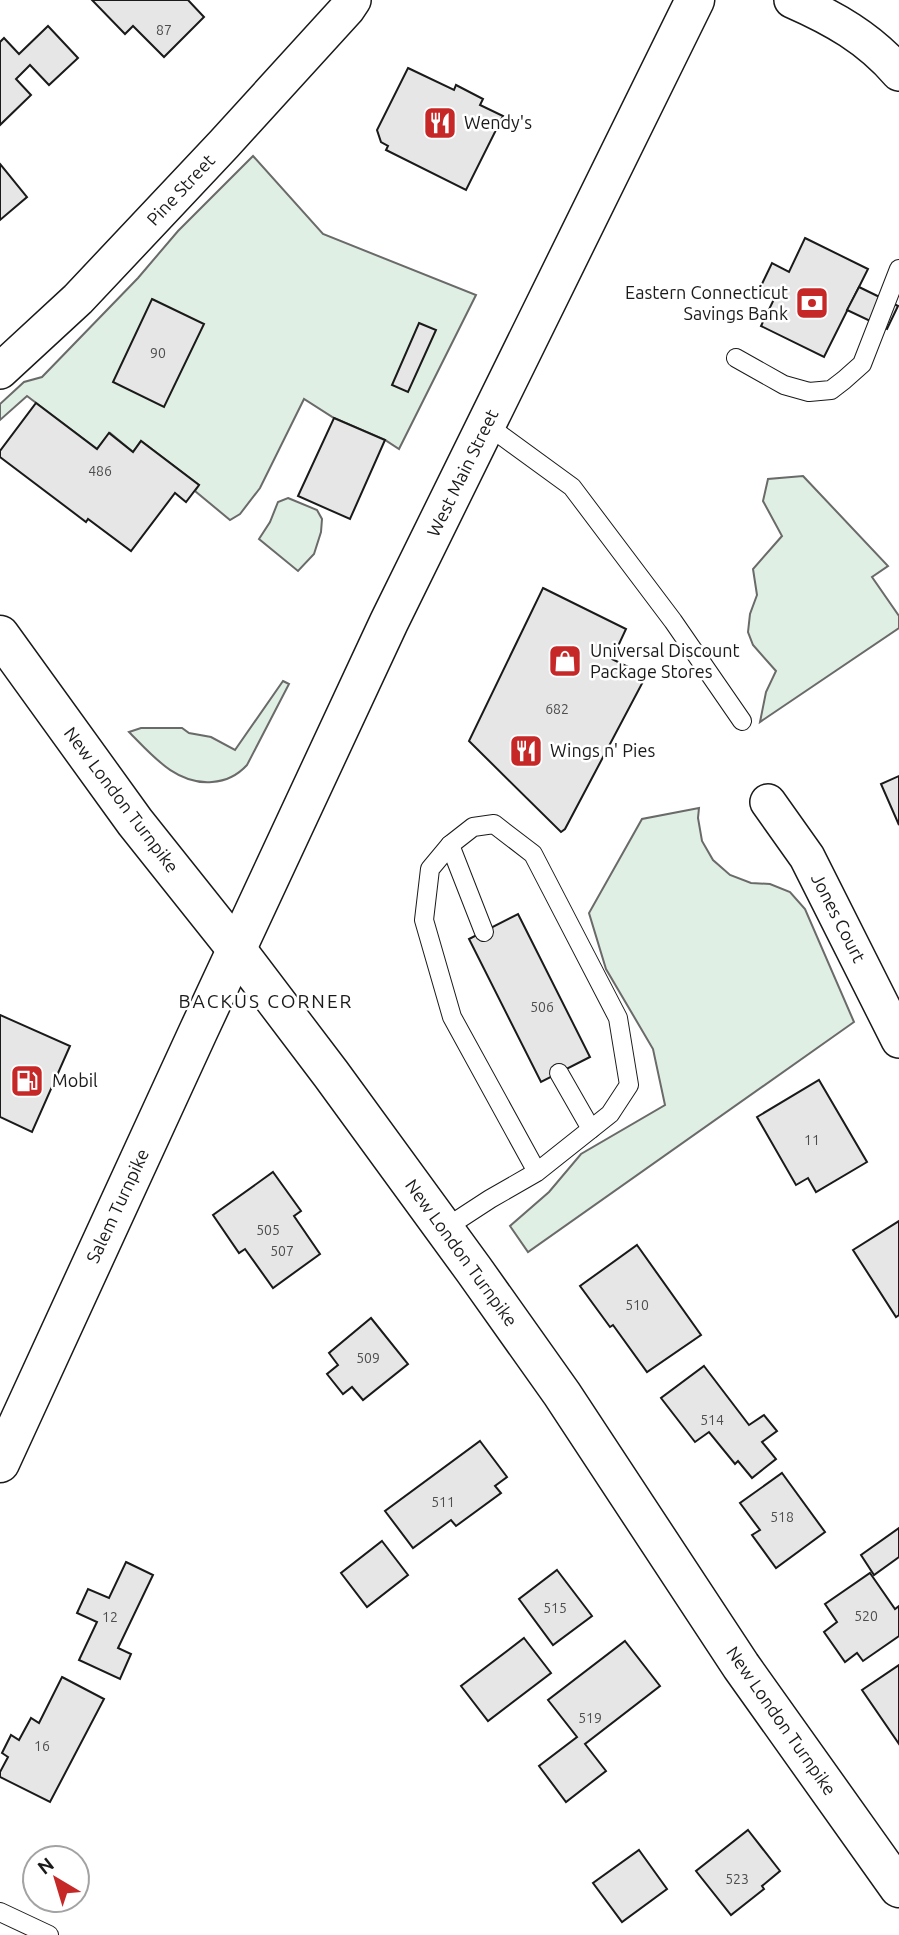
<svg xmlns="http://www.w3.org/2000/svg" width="899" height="1935" font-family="Ubuntu,sans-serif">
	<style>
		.green { fill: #e0efe3; stroke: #6a6a6a; stroke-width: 2 }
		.building { fill: #e6e6e6; stroke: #1a1a1a; stroke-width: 2 }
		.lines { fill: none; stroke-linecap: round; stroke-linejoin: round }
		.lane-casing { stroke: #1a1a1a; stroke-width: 20 }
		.street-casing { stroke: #1a1a1a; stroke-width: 38 }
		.secondary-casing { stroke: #1a1a1a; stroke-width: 41 }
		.primary-casing { stroke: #1a1a1a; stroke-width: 41 }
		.lane { stroke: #fff; stroke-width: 18 }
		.street { stroke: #fff; stroke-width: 35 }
		.secondary { stroke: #fff; stroke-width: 38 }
		.primary { stroke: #fff; stroke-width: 38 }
		.labels { text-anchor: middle; stroke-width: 5; stroke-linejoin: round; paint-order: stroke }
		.number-label { font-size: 14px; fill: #4d4d4d }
		.poi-label { font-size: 18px; fill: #1a1a1a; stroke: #fff; text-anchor: start }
		.street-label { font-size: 18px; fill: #1a1a1a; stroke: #fff }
		.neighbourhood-label { font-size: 19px; letter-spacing: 2px; fill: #1a1a1a; stroke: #fff }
	</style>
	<rect width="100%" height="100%" fill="#fff"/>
	<g class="green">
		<path d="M253,156L323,234L476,295L399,449L385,440L334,418L304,399L260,488L240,514L230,520L195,491L199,485L141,441L133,452L110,433L97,449L27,396L0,420V404L24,382L42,377L138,278L178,231Z"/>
		<path d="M803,476L888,566L872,577L899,616V628L760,722L766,692L776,671L753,645L748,632L750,614L757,595L753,569L782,536L763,501L768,479Z"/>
		<path d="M288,498L317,510L322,519L321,532L314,554L298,571L259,539L270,522L278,502Z"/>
		<path d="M283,681L289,684L247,765C237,776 226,781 212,782C176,785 152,755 129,732L141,728H182L189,733L211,737L235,750Z"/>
		<path d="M699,808L698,818L702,841L713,860L730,875L751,883L770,884L790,892L805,909L854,1022L528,1252L510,1226L549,1192L581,1154L665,1105L653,1049L606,969L589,913L642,819Z"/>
	</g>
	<g class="building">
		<path d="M92,0H188L204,17L164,57L133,26L125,34Z"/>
		<path d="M48,26L78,58L49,85L30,65L16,79L31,95L0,125V42L4,38L19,54Z"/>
		<path d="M408,68L454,90L456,85L483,99L480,105L503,116L466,190L386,150L388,146L381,142L377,130Z"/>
		<path d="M0,164L27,197L0,220Z"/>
		<path d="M805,238L868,269L824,357L761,326L776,295L760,288L772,263L789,272Z"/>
		<path d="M859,287L898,306L887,329L847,310Z"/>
		<path d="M152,299L204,324L164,407L113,382Z"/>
		<path d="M419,323L436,330L408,392L392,385Z"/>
		<path d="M36,403L97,449L109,433L133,452L141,441L199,485L186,502L175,493L131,551L88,519L86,522L0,457V451Z"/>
		<path d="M334,418L385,440L350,519L298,496Z"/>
		<path d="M543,588L626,629L612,659L646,676L565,829L561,832L469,741Z"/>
		<path d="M899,776V825L881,784Z"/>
		<path d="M518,914L590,1057L541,1082L469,939Z"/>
		<path d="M0,1015L70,1046L32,1132L0,1117Z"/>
		<path d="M819,1080L867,1162L816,1192L808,1178L796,1185L757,1117Z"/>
		<path d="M273,1172L301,1211L294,1216L320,1254L273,1288L245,1249L239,1253L213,1215Z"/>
		<path d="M899,1221V1315L896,1317L853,1250Z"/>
		<path d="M637,1245L701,1335L647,1372L613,1325L610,1327L580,1286Z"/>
		<path d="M371,1318L408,1364L363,1400L352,1387L343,1394L327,1374L338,1365L329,1353Z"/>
		<path d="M704,1366L749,1425L764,1415L777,1431L762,1442L776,1459L752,1478L738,1461L735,1464L709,1432L695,1442L661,1398Z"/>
		<path d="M480,1441L507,1477L495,1486L501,1493L456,1526L451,1520L413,1548L385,1511Z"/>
		<path d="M782,1473L825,1532L776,1568L752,1535L760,1530L740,1503Z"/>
		<path d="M899,1528V1557L874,1575L861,1555Z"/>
		<path d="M382,1541L408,1575L367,1607L341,1573Z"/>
		<path d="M126,1562L153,1575L118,1648L131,1654L120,1679L79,1660L97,1622L77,1613L88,1589L109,1598Z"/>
		<path d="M557,1570L592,1616L553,1645L519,1599Z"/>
		<path d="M870,1573L895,1609L899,1606V1636L863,1661L857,1653L845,1662L824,1632L837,1622L825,1604Z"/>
		<path d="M524,1638L551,1673L488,1721L461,1686Z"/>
		<path d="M625,1641L660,1686L585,1744L606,1771L566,1802L539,1766L577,1737L548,1700Z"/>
		<path d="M899,1665V1744L862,1690Z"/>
		<path d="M62,1677L104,1699L50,1802L0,1777V1772L8,1757L2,1753L11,1735L19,1740L31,1718L39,1723Z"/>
		<path d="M748,1830L780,1871L762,1886L764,1889L731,1915L696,1871Z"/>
		<path d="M639,1850L667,1889L622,1922L593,1883Z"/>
	</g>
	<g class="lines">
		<defs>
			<g id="lane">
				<path d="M736,358L784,385L809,392L831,390L844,380L862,364L899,269"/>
				<path d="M487,425L572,487L673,621L742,721"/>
				<path d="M450,845L484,932"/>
				<path d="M559,1073L591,1129"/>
				<path d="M444,1229L490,1199L537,1172L610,1114L629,1085L618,1018L533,854L494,824L473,827L450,845L430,869L424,920L452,1017L537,1172"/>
				<path d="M0,1912L49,1935"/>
			</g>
			<g id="street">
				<path d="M792,0C833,18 869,38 899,73"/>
				<path d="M0,371L78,299L224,144L347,9L353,0"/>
				<path d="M768,802L807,857L899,1040"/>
			</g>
			<path id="secondary" d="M0,635L135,822L237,950L331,1074L474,1270L562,1394L741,1666L899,1888"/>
			<path id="primary" d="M0,1463L198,1032L389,622L695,0"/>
		</defs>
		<use href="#lane" class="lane-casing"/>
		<use href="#street" class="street-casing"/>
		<use href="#secondary" class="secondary-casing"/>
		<use href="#primary" class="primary-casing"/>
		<use href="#lane" class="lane"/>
		<use href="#street" class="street"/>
		<use href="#secondary" class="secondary"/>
		<use href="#primary" class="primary"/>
	</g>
	<defs>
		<symbol id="restaurant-square" viewBox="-11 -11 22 22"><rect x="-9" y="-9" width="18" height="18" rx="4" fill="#c62828" stroke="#fff"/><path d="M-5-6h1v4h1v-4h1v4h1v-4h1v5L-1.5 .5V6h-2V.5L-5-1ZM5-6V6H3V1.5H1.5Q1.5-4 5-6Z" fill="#fff"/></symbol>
		<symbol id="bank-square" viewBox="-11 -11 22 22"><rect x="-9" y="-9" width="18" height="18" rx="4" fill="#c62828" stroke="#fff"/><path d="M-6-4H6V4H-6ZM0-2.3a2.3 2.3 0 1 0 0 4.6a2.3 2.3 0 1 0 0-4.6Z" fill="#fff"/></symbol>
		<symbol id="shop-square" viewBox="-11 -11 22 22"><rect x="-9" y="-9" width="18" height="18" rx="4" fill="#c62828" stroke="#fff"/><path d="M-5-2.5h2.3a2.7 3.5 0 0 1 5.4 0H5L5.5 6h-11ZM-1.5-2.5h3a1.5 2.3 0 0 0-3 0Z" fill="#fff"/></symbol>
		<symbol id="fuel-square" viewBox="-11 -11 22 22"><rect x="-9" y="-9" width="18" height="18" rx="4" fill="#c62828" stroke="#fff"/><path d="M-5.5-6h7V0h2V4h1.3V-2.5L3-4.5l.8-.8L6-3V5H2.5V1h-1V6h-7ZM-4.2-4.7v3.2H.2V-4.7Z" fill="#fff"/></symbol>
	</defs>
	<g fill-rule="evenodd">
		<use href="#restaurant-square" x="421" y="104" width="38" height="38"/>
		<use href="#bank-square" x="793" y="284" width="38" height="38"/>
		<use href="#shop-square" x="546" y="642" width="38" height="38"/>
		<use href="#restaurant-square" x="507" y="732" width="38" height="38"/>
		<use href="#fuel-square" x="8" y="1062" width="38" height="38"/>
	</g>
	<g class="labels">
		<g class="number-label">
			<text x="164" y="35">87</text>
			<text x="158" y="358">90</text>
			<text x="100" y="476">486</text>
			<text x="557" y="714">682</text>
			<text x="542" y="1012">506</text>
			<text x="812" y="1145">11</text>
			<text x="268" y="1235">505</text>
			<text x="282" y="1256">507</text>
			<text x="637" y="1310">510</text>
			<text x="368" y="1363">509</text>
			<text x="712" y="1425">514</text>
			<text x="443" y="1507">511</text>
			<text x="782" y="1522">518</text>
			<text x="555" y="1613">515</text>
			<text x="866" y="1621">520</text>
			<text x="110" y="1622">12</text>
			<text x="590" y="1723">519</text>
			<text x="42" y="1751">16</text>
			<text x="737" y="1884">523</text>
		</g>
		<g class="poi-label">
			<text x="464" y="129">Wendy's</text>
			<text x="788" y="299" text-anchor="end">Eastern Connecticut<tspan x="788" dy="21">Savings Bank</tspan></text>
			<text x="590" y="657">Universal Discount<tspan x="590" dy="21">Package Stores</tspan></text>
			<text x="550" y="757">Wings n' Pies</text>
			<text x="52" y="1087">Mobil</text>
		</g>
		<g class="street-label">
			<text transform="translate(181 190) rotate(-47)" y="6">Pine Street</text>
			<text transform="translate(463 473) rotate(-64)" y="6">West Main Street</text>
			<text transform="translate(121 800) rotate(53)" y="6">New London Turnpike</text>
			<text transform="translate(838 918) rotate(63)" y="6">Jones Court</text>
			<text transform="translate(118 1206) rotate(-65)" y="6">Salem Turnpike</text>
			<text transform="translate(461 1253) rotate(54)" y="6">New London Turnpike</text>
			<text transform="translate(781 1721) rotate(55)" y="6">New London Turnpike</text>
		</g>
		<g class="neighbourhood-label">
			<text x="266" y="1008">BACKUS CORNER</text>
		</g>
	</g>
	<g transform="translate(56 1879) rotate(322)"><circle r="33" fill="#ffffff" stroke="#a3a3a3" stroke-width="2"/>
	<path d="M0-5L12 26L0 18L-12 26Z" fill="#c62828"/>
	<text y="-10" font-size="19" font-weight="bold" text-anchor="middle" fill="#1a1a1a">N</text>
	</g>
</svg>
